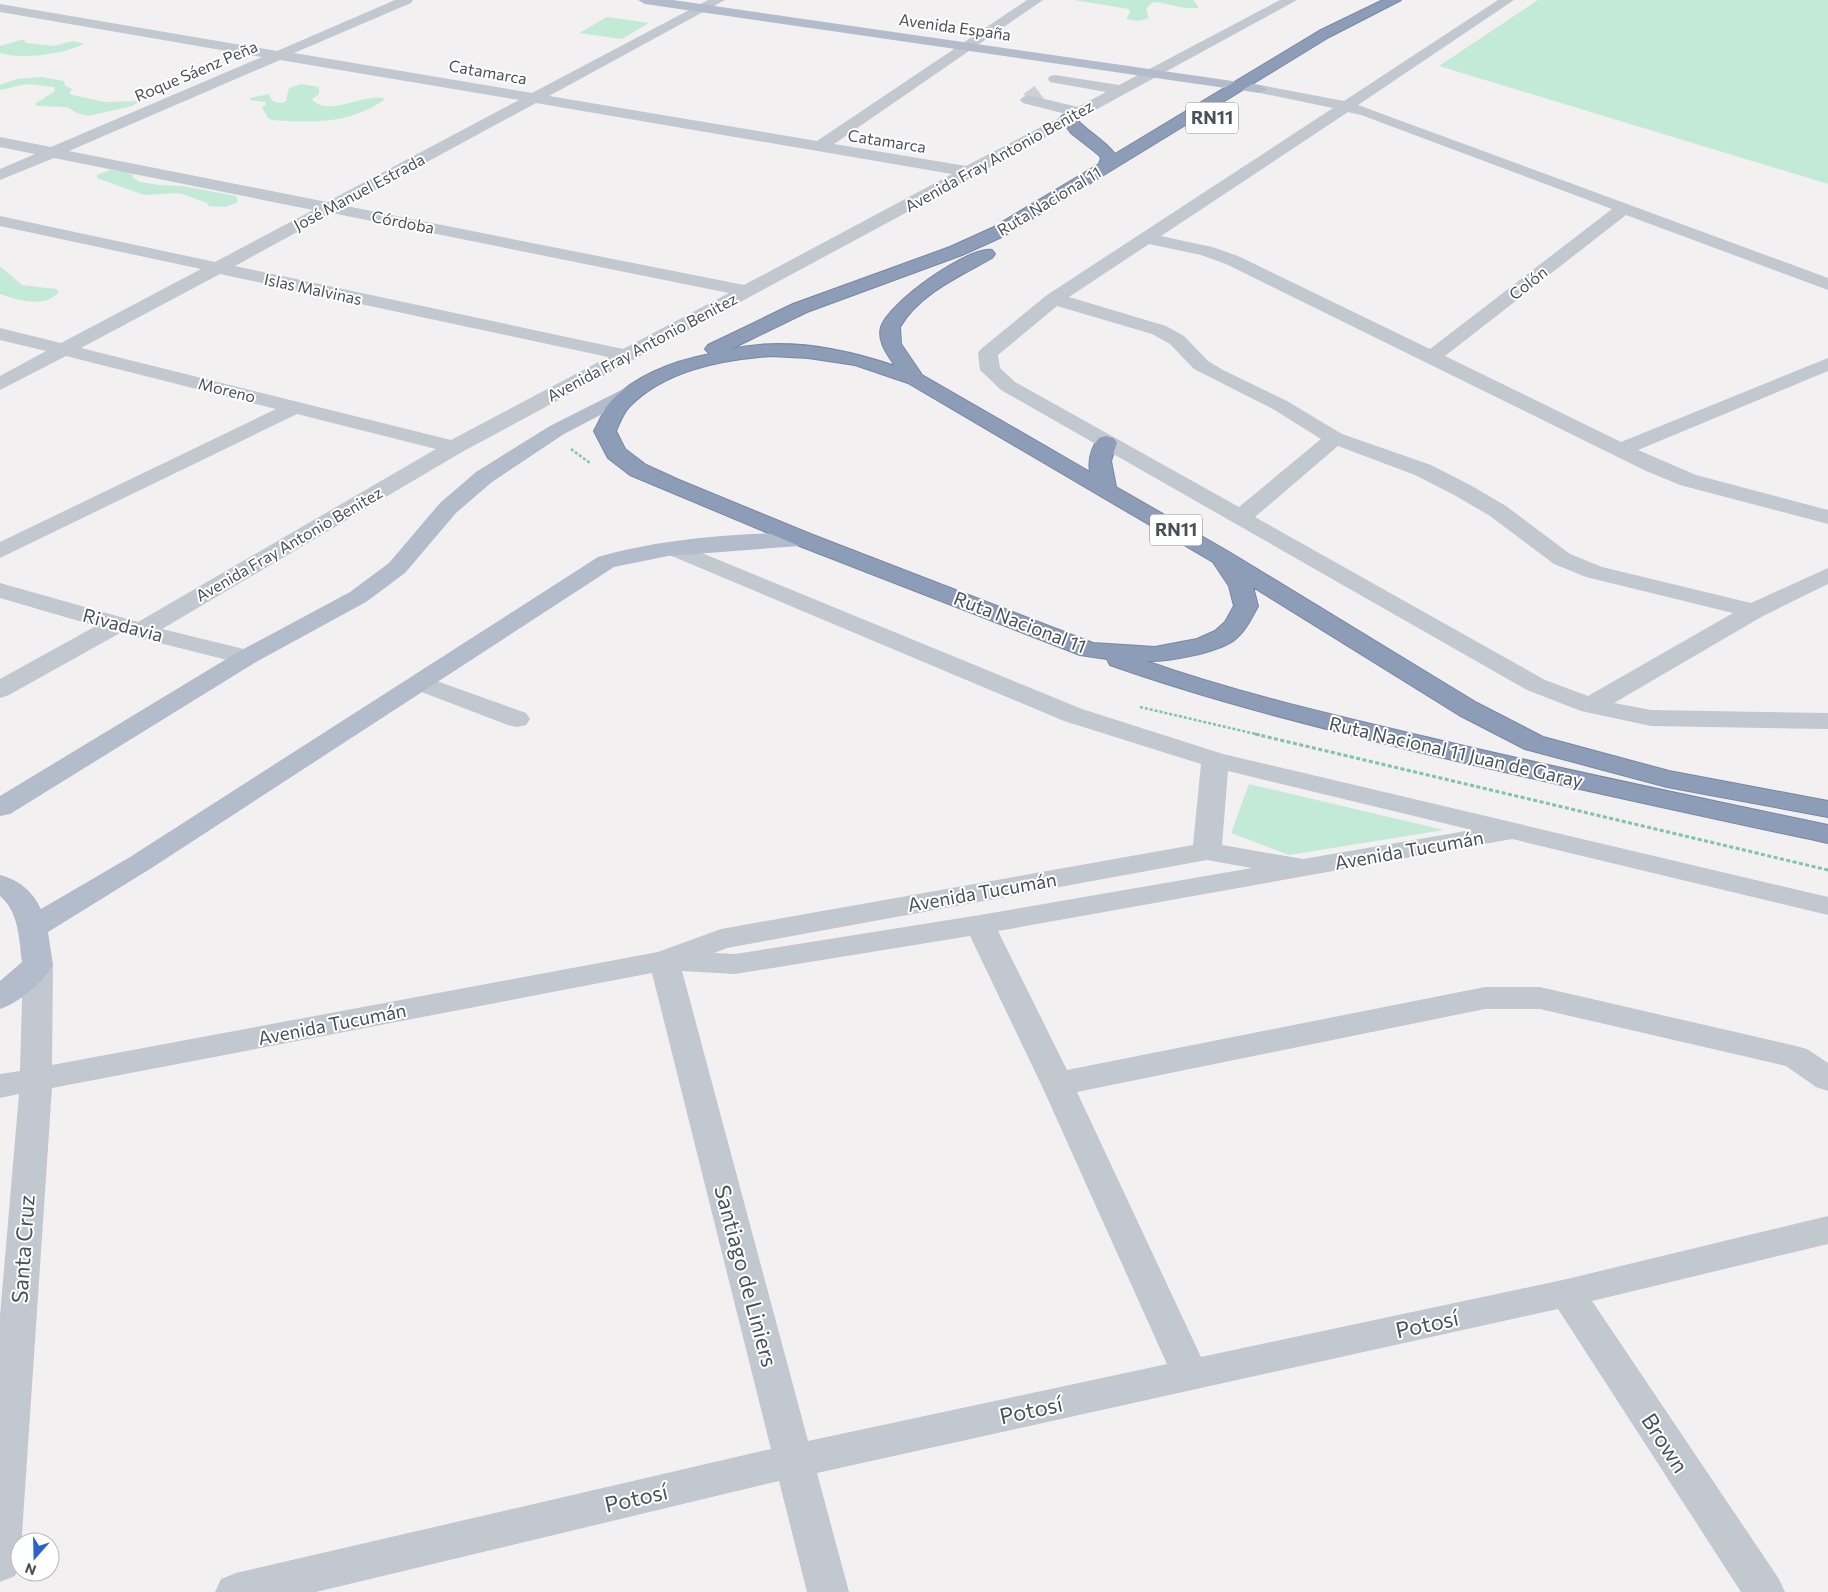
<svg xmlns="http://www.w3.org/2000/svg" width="1828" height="1592" font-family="Commissioner,sans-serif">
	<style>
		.green { fill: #c3ead7 }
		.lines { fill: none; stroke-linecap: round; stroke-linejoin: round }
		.minor-tunnel { stroke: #d0d0d2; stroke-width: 15; stroke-dasharray: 15 8; stroke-linecap: butt }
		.highway-casing { stroke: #7888a4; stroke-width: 2 }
		.path-far1 { stroke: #80c4aa; stroke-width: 2.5; stroke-dasharray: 3 2; stroke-linecap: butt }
		.path { stroke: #80c4aa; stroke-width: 3; stroke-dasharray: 4 2.5; stroke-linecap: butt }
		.minor { fill: #c2c8cf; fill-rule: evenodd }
		.major { fill: #b3bccb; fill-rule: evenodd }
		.highway { fill: #8d9db8; fill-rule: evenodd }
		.labels { text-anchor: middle; stroke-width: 4; stroke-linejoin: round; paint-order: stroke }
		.far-street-label { font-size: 16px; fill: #4a515b; stroke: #fff }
		.shield { fill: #fff; stroke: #80858c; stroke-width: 1 }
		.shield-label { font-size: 18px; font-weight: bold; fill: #4a515b }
		.street-label { font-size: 19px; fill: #4a515b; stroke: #fff }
		.near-street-label { font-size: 22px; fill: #4a515b; stroke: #fff }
	</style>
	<rect width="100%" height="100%" fill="#f2f0f0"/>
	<g class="green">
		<path d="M1074,0H1193L1198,6V8H1185L1157,2L1152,3L1146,9L1149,18L1138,21L1126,19L1130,12L1129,9Z"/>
		<path d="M1538,0H1828V184L1439,66Z"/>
		<path d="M607,17L649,23L622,39L579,33Z"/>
		<path d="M21,40H24L26,43L54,46L73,41L84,44C63,54 22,60 0,53V46Z"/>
		<path d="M41,77L64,81L65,86L72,89L69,93L73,95L104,102L140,101L132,106L88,116L77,113L67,107L38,106L35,104L55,91L54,87L27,84L0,90V85L17,79Z"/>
		<path d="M301,84L319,87V94L312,99C327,119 367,91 385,99C351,124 312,123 272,120L268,118L262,108L266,104L265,102L250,100V98L269,94C271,102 276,103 283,103L286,101L289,88Z"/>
		<path d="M110,170L123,171L133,175V178L140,182L159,185L182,186L236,196L238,202L225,207L208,206L207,203L179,193L144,195L97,178V175Z"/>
		<path d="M0,266L22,285L56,289L59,292C44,309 19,300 0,294Z"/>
		<path d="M1249,784L1444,830L1289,855L1231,833Z"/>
	</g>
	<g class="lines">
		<path class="minor-tunnel" d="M1028,100L1039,92"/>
		<defs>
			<path id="highway" d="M1383,0H1401L1329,37L1004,236L962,255L807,312L731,349C785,337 845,349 895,366C888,355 877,342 881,327C888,303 970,245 992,250L995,254L992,258C960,276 919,294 900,327L901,344L922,375L1090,472C1088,459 1091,448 1099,438L1106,436L1113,438L1117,442L1111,461L1116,487L1229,552L1477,703L1543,737L1669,771L1828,801V817L1667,787L1525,749L1459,715L1253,587L1258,606C1251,619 1245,632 1233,641C1215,653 1168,662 1146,661C1237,693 1332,715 1426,737C1560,769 1694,797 1828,825V843C1693,814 1557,785 1423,753C1317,727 1212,701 1110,665L1107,659L1080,655L797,545L630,475L608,458L594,431C600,421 604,408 612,400C638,374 674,361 710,354L705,349L708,345L793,304L950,247L992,228L1099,164L1101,158L1099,155L1071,133L1060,118L1063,115H1073C1085,131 1103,138 1115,154L1319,31ZM771,356L808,358L855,365L908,383L1213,562L1229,586L1234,606L1225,622L1215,631L1197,639L1155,647L1093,643L813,535L679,480L646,465L625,449L616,431C619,424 623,413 629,407C665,370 721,360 771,356Z"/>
		</defs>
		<use href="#highway" class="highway-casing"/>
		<g class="path-far1">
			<path d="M571,449L590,463"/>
			<path d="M1140,707L1260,735"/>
		</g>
		<path class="path" d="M1255,734L1828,870"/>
		<g class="minor">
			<path d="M395,0H413L411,3L294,53L532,93L708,0H725L549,96L817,141L1027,0H1043L834,144L966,166L1066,114L1023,103L1020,100L1023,97L1028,95L1078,107L1106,92L1050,82L1048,79L1050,76L1055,75L1119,85L1280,0H1297L976,175L462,452L162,629L256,652L260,657L256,662L247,665L120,633L9,695L0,698V679L96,626L0,598V583L138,622L436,449L297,414L0,558V542L276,409L66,356L0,390V376L46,351L0,340V328L61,343L201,269L0,226V216L215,262L313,210L54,158L0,180V169L35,154L0,147V137L51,147L262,57L0,12V4L277,51ZM280,60L519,100L327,202L69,151ZM536,103L952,174L744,285L346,206ZM332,213L729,293L623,349L235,266ZM220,274L608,357L451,440L81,348Z"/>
			<path d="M1498,0H1514L1358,105L1828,278V290L1626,215L1445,356L1621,442L1828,358V371L1638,450L1696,475L1828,510V524L1680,485L1646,471L1226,264L1201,255L1149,244L1069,297L1166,326L1184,336L1208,361L1223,370L1287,401L1342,434L1431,465L1472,486L1506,506L1570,554L1602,567L1751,603L1828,568V584L1763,616L1614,703L1651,710L1828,713V729L1651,726L1581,711L1527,690L1001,390L980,370L978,353L981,349L1047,295L1333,108L1255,92L1253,89L1255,86L1260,85L1344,101ZM1348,112L1361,115L1612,209L1430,349L1238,256L1212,247L1161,236ZM1057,306L1152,334L1170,344L1194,369L1273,409L1321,439L1239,507L1015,382L1000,368L998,355ZM1338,446L1415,475L1456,496L1490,516L1554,564L1586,577L1733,613L1588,696L1545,680L1255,517Z"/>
			<path d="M675,542L1082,709L1223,754L1828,897V915L1512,839L998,931L1067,1070L1485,987H1540L1796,1046L1807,1049L1828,1063V1091L1816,1087L1786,1066L1540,1009H1485L1077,1092L1201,1357L1567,1279L1828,1216V1244L1592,1301L1779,1579L1785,1592H1741L1558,1309L817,1473L849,1592H807L779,1481L316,1592H215L221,1579L236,1573L771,1449L652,973L52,1088L20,1564L15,1576L0,1582V1316L19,1094L0,1098V1074L20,1071L23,965L27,958L38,955L49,958L53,965L52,1065L658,952L721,929L1193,845L1201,764L1064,721L667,554L663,549L667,544ZM1228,771L1472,830L1303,859L1222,845ZM1207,860L1252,868L980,915L735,954L714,953L727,948ZM970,936L1041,1084L1167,1364L808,1441L682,971L735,974Z"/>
			<path d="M420,675L526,713L530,719L526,725L517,727L508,725L411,688L407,683L411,678Z"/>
		</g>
		<g class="major">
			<path d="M638,0H673L1260,85L1267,89L1260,93L645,4Z"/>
			<path d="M643,379L650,381L653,385L650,389L564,434L492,482L456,513L405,573L366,602L256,662L10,814L0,816V796L238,652L350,592L389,563L440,503L476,472L550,426Z"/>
			<path d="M805,533L813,535L816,540L813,545L668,556L614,567L150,869L48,932L53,965C43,982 19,1003 0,1009V981L22,962C19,939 19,912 0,896V875C20,880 32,891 41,909L130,857L598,557C658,539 742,532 805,533Z"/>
		</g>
		<use href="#highway" class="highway"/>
	</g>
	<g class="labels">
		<g class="far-street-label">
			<text transform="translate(955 27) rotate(8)" y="6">Avenida España</text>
			<text transform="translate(196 71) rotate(-23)" y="6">Roque Sáenz Peña</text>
			<text transform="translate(488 72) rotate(10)" y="6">Catamarca</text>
			<text transform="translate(887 141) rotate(9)" y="6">Catamarca</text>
			<text transform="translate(999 156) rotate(-29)" y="6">Avenida Fray Antonio Benitez</text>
			<text transform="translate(359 192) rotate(-28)" y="6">José Manuel Estrada</text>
			<text transform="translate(1049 201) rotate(-31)" y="6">Ruta Nacional 11</text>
			<text transform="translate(403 222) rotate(11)" y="6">Córdoba</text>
			<text transform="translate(1528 283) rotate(-38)" y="6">Colón</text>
			<text transform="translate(313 289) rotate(12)" y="6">Islas Malvinas</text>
			<text transform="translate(642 347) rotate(-28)" y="6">Avenida Fray Antonio Benitez</text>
			<text transform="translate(227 390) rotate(14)" y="6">Moreno</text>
			<text transform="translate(289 544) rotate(-30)" y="6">Avenida Fray Antonio Benitez</text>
		</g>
		<g class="shield">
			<rect x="1186" y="102.5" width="52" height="31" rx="4"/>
			<rect x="1150" y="514.5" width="52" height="31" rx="4"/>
		</g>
		<g class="shield-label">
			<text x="1212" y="124">RN11</text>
			<text x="1176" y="536">RN11</text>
		</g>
		<g class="street-label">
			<text transform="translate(1020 622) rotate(21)" y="7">Ruta Nacional 11</text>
			<text transform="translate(123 625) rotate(15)" y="7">Rivadavia</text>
			<text transform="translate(1456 752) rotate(13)" y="7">Ruta Nacional 11 Juan de Garay</text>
			<text transform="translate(1409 850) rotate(-10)" y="7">Avenida Tucumán</text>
			<text transform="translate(982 892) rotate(-10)" y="7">Avenida Tucumán</text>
			<text transform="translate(332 1024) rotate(-11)" y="7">Avenida Tucumán</text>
		</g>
		<g class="near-street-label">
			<text transform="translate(23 1249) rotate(-86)" y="8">Santa Cruz</text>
			<text transform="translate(746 1276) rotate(75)" y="8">Santiago de Liniers</text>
			<text transform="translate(1427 1324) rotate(-12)" y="8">Potosí</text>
			<text transform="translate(1031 1410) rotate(-12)" y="8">Potosí</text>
			<text transform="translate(1665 1443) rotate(57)" y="8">Brown</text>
			<text transform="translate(636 1498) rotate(-13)" y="8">Potosí</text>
		</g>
	</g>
	<g transform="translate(35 1557) rotate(200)"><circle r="24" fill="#ffffff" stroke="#b7b9bd"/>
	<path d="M0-4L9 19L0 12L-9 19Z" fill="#2f62cc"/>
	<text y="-8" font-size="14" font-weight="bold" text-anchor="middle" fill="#4a515b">N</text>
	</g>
</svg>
